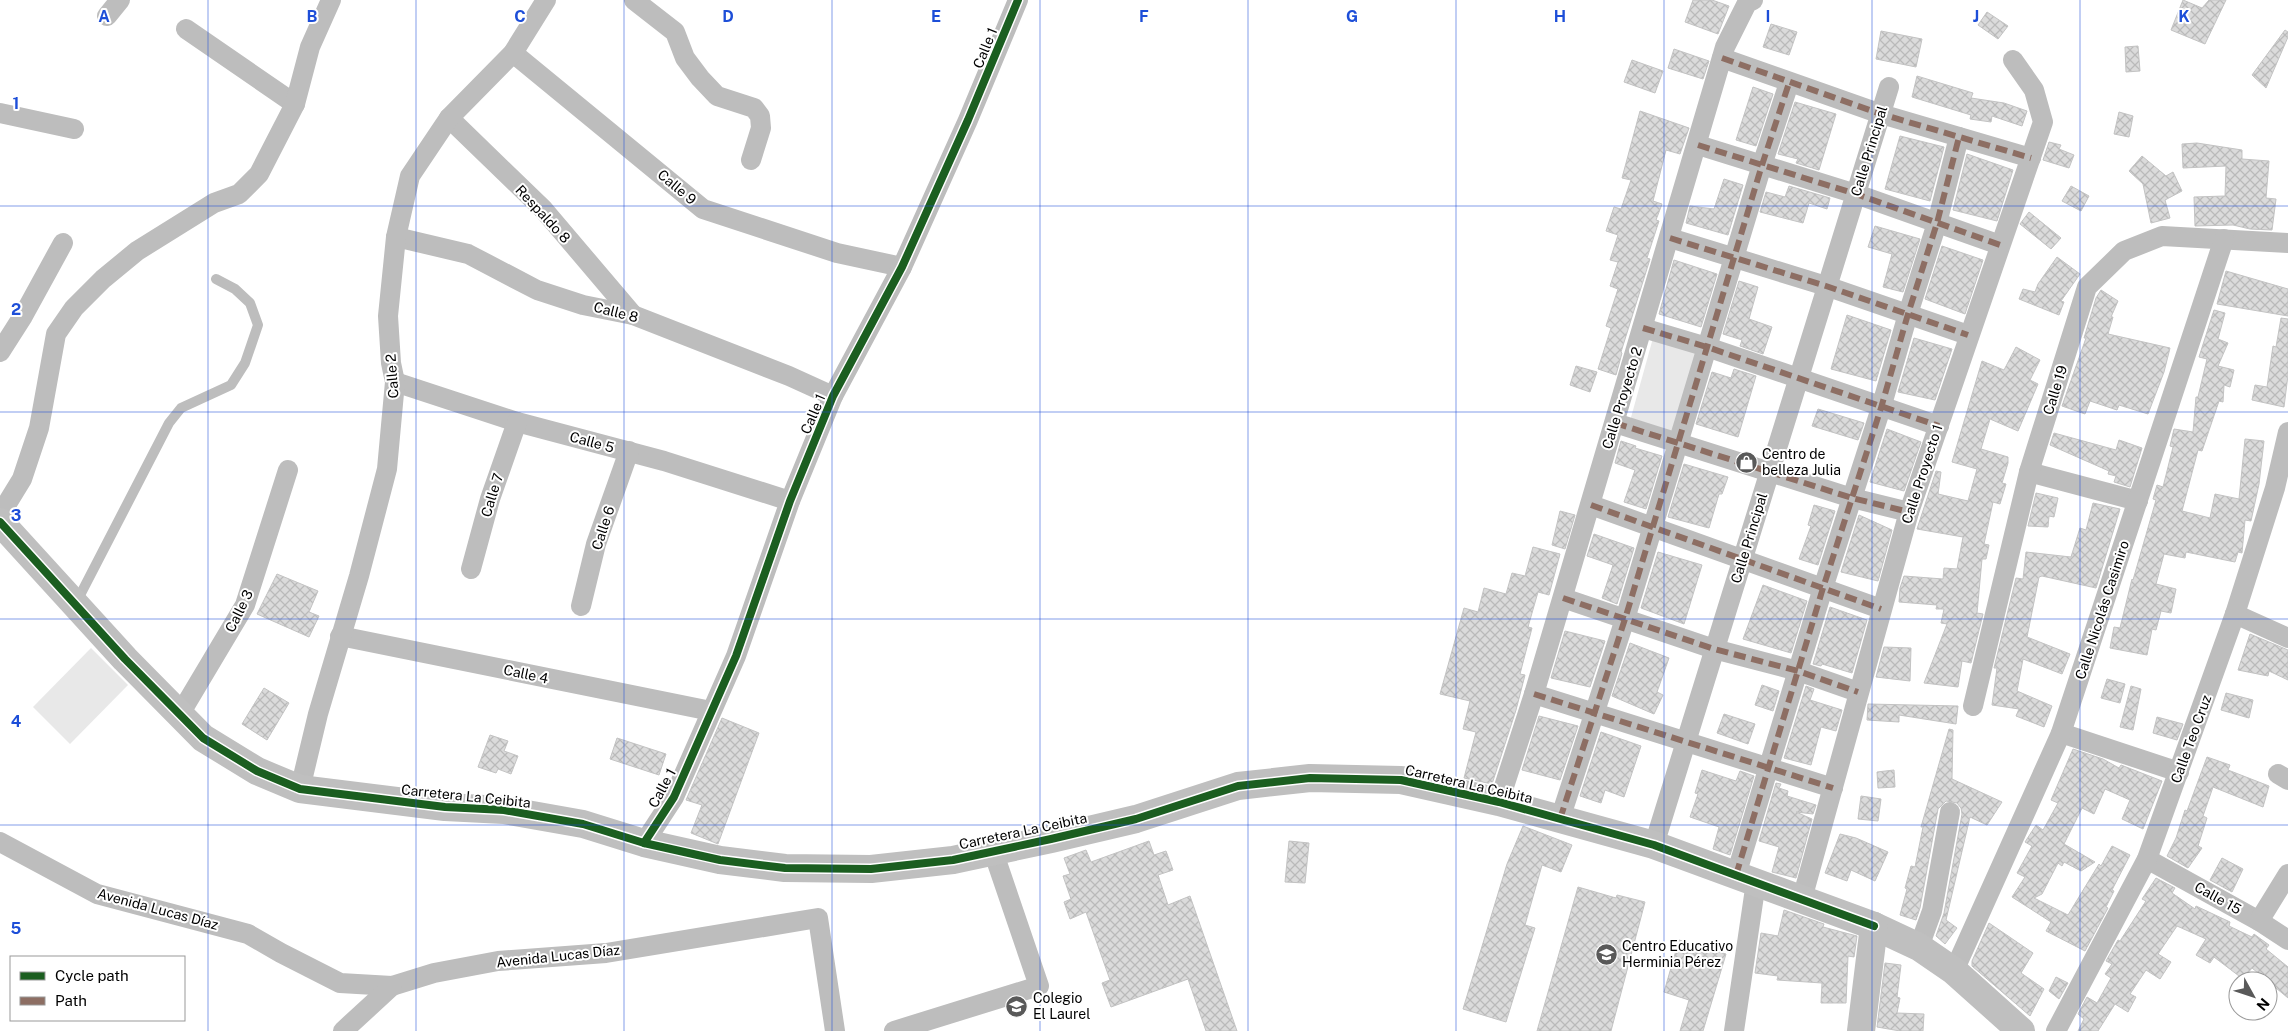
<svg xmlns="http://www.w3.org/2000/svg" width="2288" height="1031" font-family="'Public Sans',sans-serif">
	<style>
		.garden { fill: #e8e8e8 }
		.building { fill: url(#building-cross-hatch); stroke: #c3c3c3 }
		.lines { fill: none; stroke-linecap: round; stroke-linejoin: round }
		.lane { stroke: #bdbdbd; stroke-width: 10 }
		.street { stroke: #bdbdbd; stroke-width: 20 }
		.secondary { stroke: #bfbfbf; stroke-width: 28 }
		.quiet { stroke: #8d6e63; stroke-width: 6; stroke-dasharray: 12 6; stroke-linecap: butt }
		.cycleway-casing { stroke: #fff; stroke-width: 11 }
		.cycleway { stroke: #1b5e20; stroke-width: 8 }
		.grid { fill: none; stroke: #1d4ed8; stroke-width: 1; stroke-opacity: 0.55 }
		.labels { text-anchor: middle; stroke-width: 4; stroke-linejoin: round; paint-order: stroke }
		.street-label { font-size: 14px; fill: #000; stroke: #fff }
		.poi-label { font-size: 14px; fill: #000; stroke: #fff; text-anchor: start }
		.grid-label { font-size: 16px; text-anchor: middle; font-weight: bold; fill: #1d4ed8; stroke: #fff; stroke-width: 4; stroke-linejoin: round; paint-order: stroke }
	</style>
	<defs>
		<pattern id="building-cross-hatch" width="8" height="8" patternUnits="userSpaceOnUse" patternTransform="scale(1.25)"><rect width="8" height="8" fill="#dbdbdb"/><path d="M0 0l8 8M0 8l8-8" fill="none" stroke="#bababa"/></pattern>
	</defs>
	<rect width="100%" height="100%" fill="#fff"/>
	<g class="garden">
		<path d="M1653,338L1702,351L1677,433L1630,421Z"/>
		<path d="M91,648L128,685L70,744L33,707Z"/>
	</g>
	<g class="building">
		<path d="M1693,0H1712L1729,6L1718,34L1685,22Z"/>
		<path d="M2183,0L2202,8L2209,0H2226L2205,44L2171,30Z"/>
		<path d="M1987,12L2008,26L1998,39L1978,25Z"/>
		<path d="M1771,24L1797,32L1789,55L1763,47Z"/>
		<path d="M2285,30L2288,32V37L2266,88L2252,75Z"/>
		<path d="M1881,31L1922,39L1916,67L1876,59Z"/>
		<path d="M2138,46L2140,71L2126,72L2125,47Z"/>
		<path d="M1674,49L1709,61L1703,79L1668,68Z"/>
		<path d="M1632,60L1663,71L1655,93L1624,82Z"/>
		<path d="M1917,76L1973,93L1971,98L2004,103L2027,111L2022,126L1992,116L1991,122L1970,119L1971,115L1912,97Z"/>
		<path d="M1753,87L1773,94L1756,146L1736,140Z"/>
		<path d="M1795,102L1836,114L1819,170L1796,163L1798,159L1778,154Z"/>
		<path d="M1640,111L1689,128L1680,154L1666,150L1653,201L1662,204L1656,220L1659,221L1647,258L1650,259L1621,352L1622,353L1616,375L1598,369L1611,328L1606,326L1618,289L1610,286L1618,262L1610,260L1618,235L1606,231L1614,207L1621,209L1631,180L1622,178Z"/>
		<path d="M2119,112L2133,116L2129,137L2114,134Z"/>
		<path d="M1900,136L1944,147L1930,201L1885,189Z"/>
		<path d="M2049,142L2061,145L2059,149L2074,155L2069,168L2043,160Z"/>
		<path d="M2197,143L2242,150V159L2269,161L2266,198L2276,199L2272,230L2250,229L2233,225L2195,226L2194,197L2225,196L2226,166L2183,168L2182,144Z"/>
		<path d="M1967,154L2013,170L1997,221L1953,210Z"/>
		<path d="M2142,156L2166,176L2173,172L2182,191L2165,200L2170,218L2151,223L2143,184L2129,171Z"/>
		<path d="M1724,179L1743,185L1728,235L1686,223L1690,206L1714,209Z"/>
		<path d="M1789,186L1830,198L1827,209L1809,203L1803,223L1760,212L1766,192L1785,197Z"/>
		<path d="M2071,186L2089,196L2081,211L2062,201Z"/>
		<path d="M2029,212L2061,238L2051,249L2020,224Z"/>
		<path d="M1875,226L1920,239L1903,292L1883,287L1892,254L1868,247Z"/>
		<path d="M1942,246L1983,260L1965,314L1925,299Z"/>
		<path d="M2057,257L2080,274L2061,301L2064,302L2059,315L2019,299L2023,289L2035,292L2038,284Z"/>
		<path d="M1674,260L1717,274L1701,327L1659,314Z"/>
		<path d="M2226,271L2288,289V316L2217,304Z"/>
		<path d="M1739,281L1758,287L1749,319L1772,327L1763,354L1740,346L1742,340L1723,334Z"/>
		<path d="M2101,290L2118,301L2111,317H2113L2108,334L2170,348L2164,372L2148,414L2119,405L2117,410L2090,401L2085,414L2062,406L2086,338H2084L2096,298Z"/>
		<path d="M2214,310L2225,313L2218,339L2228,343L2218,366L2234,370L2230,387L2224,385L2223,402L2219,401L2202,451L2198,450L2182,511L2210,518L2215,494L2239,499L2245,439L2264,441L2259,484L2251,521L2245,520L2242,553L2238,552L2235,562L2186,552L2185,558L2164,554L2156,584L2176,589L2171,613L2161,611L2156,630L2152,629L2147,655L2110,648L2114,627L2120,628L2132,579L2133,580L2156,500L2153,499L2157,485L2163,487L2173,447L2170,446L2174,429L2193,432L2196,397H2198L2207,359L2199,357Z"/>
		<path d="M1847,315L1891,330L1876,381L1831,369Z"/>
		<path d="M2281,318L2288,319V375L2284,407L2252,400L2255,385L2267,387L2273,346L2276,347Z"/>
		<path d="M1914,338L1952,349L1935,400L1898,392Z"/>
		<path d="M2016,347L2040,360L2030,380L2038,384L2018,431L1990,419L1981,449L2008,457V463L2002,483L2006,484L2000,504L1993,502L1984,544L1989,545L1986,559H1982L1977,613L1983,614L1971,663L1962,661L1958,687L1924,683L1947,624L1941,623L1944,609H1936L1937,605L1899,602L1900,588L1904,576L1943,579L1944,568L1957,569L1963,537L1917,529L1936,471L1941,472L1938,494L1968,501L1977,469L1952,462L1982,361L2004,370Z"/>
		<path d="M1576,366L1597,372L1590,392L1570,385Z"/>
		<path d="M1734,369L1756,376L1738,437L1696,424L1712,372L1731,378Z"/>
		<path d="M1818,409L1864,423L1858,440L1812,426Z"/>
		<path d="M1887,429L1921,442L1904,491L1870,482Z"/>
		<path d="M2054,433L2116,450L2119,440L2142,448L2130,487L2114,482L2116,476L2108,474L2109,471L2050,445Z"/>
		<path d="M1621,441L1636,446L1635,448L1662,456L1646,509L1624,502L1635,470L1615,463Z"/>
		<path d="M1684,464L1728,477L1722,494H1719L1709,528L1668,517Z"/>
		<path d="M2036,493L2058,498L2054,517L2049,516L2048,527L2028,526Z"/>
		<path d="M2093,503L2120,509L2096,588L2042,576L2039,577L2027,637L2070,654L2062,674L2023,659L2017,691L2052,706L2044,727L2016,716L2019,709L1992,705L1997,668H1994L2016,578L2023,579L2026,552L2071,557L2080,528L2086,530Z"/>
		<path d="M1814,505L1835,511L1818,565L1799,559L1811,526L1808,525Z"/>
		<path d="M1560,511L1575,515L1565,549L1552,545Z"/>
		<path d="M1859,515L1892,530L1878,581L1841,572Z"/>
		<path d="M1594,534L1634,548L1617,604L1602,598L1613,565L1587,556Z"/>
		<path d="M1533,547L1560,554L1549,595L1538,592L1528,627L1532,628L1520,674L1525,675L1516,710L1492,784L1464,778L1476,732L1463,729L1470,701L1440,694L1464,608L1478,612L1484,588L1506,594L1512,573L1525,576Z"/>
		<path d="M1658,552L1702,565L1684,624L1641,608Z"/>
		<path d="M277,574L318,591L309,612L319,616L309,637L257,614Z"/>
		<path d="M1763,585L1807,601L1791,653L1743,639Z"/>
		<path d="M1830,607L1867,620L1852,673L1822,664L1821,666L1813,664Z"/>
		<path d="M1565,631L1605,641L1590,687L1551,678Z"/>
		<path d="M2250,634L2288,650V680L2269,671L2268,676L2238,670Z"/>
		<path d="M1630,643L1669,658L1657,692L1663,695L1654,714L1612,696Z"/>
		<path d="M1884,647L1911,648L1910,681L1876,677Z"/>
		<path d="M2107,679L2125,684L2120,703L2101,698Z"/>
		<path d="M1762,685L1779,691L1773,711L1755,705Z"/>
		<path d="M1806,686L1814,689L1810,700L1842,710L1836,731L1821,727L1811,765L1784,758Z"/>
		<path d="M2131,686L2141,689L2133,730L2120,727Z"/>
		<path d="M264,688L289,703L267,740L242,724Z"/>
		<path d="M2226,693L2253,700L2249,718L2221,710Z"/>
		<path d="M1868,704L1958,706L1956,724L1899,715V722L1867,720Z"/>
		<path d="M1724,714L1755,724L1748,744L1717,733Z"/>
		<path d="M1539,716L1578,726L1560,780L1522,770Z"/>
		<path d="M2157,717L2183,724L2177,740L2153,733Z"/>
		<path d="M722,718L759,733L718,844L691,833L702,805L686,800Z"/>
		<path d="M1949,729L1953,730L1952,779L2002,802L1987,825L1970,817L1946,920L1957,928L1945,944L1936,936L1944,913L1962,814L1961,808L1957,803L1946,801L1938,809L1920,908L1916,920L1900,915L1907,889L1905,888L1911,866L1915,867L1923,827H1921Z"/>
		<path d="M1601,732L1641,746L1624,797L1605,790L1601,803L1580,796Z"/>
		<path d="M490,735L508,741L504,751L518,756L511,774L498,769L496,773L478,767Z"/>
		<path d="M617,738L666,754L659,775L610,759Z"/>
		<path d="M2073,749L2103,759L2119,768L2121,765L2162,781L2143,829L2122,819L2130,800L2105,789L2094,814L2082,808L2064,844L2095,862L2081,871L2064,862L2062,866L2058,863L2042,894L2034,898L2068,915L2099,864L2101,866L2112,846L2130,855L2112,890L2114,891L2106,907L2108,908L2085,951L2046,931L2051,922L2012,897L2025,877L2017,873L2032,846L2025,842L2036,825L2043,830L2058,803L2051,800Z"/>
		<path d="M2207,757L2230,765L2228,770L2269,786L2263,807L2213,787L2203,816L2207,818L2198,846L2202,848L2188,868L2167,856L2176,838L2185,810L2187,811Z"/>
		<path d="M1702,770L1736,781L1740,771L1754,776L1730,855L1713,849L1719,827L1690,817L1698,794L1695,793Z"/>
		<path d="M1894,770L1895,787L1878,788L1877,772Z"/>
		<path d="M1776,783L1781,784L1779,788L1788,791L1787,796L1816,805L1813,814L1796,812L1812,819L1796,878L1772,872L1779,847L1759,841Z"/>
		<path d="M1861,796L1881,799L1878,821L1858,819Z"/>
		<path d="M1523,826L1572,845L1561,872L1542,865L1525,925L1535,928L1506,1022L1463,1009L1507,864Z"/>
		<path d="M1840,834L1856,838L1888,852L1875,881L1851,870L1847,881L1825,873Z"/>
		<path d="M1149,841L1154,855L1166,851L1173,870L1158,875L1168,905L1190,896L1237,1031H1206L1188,979L1111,1007L1102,983L1110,980L1086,912L1070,919L1064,902L1071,899L1063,876L1070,874L1064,858L1086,850L1091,862Z"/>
		<path d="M1289,841L1309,843L1305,883L1285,882Z"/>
		<path d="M2222,858L2243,869L2232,892L2210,880Z"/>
		<path d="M2156,878L2175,888L2172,893L2195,909L2196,906L2230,922L2229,926L2252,937L2254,934L2269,945L2266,949L2288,967V998L2252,968L2243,979L2214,957L2210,963L2196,955L2206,939L2177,926L2158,954L2171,962L2160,979L2146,970L2130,994L2136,997L2128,1012L2115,1004L2098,1031H2078L2084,1019L2078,1014L2087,997L2097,1003L2111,978L2105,974L2112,964L2106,961L2118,940L2120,941L2146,901L2142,899Z"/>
		<path d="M1578,887L1616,898L1617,895L1645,902L1611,1031H1537Z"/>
		<path d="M1784,910L1824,924L1823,927L1857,936L1854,957L1848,956L1846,1003H1821L1822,983L1777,980L1778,976L1755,973L1761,933L1778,936Z"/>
		<path d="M1989,923L2033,953L2021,973L2044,989L2030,1016L1972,966V961Z"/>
		<path d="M1679,940L1726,954L1703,1031H1680L1689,1000L1664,992Z"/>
		<path d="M1885,963L1901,965L1897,997L1900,998L1897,1013L1924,1014L1923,1031H1900L1877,1027Z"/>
		<path d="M2056,977L2068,983L2059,999L2049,991Z"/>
	</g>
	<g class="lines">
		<path class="lane" d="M76,603L169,423L181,408L231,385L245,363L258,325L250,303L235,289L216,279"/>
		<g class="street">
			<path d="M634,0L675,32L685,58L700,78L717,96L754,108L760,116L761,128L751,160"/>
			<path d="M107,16L120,0"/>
			<path d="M186,29L295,104"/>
			<path d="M513,53L703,209L837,253L902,267"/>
			<path d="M1722,58L1881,114L2031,158"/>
			<path d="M0,113L74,129"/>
			<path d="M449,118L543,209L633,315"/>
			<path d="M1698,145L1856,194L2000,245"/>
			<path d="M396,237L468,254L537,290L583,305L633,315L789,376L833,396"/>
			<path d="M1670,238L1826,286L1968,335"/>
			<path d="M1643,328L1707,347L1939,426"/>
			<path d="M0,352L23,316L63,243"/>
			<path d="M395,382L517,422L664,461L790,501"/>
			<path d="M1615,423L1852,498L1909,512"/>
			<path d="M2029,472L2138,501"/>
			<path d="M1591,505L1881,609"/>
			<path d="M0,515L22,479L39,428L56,334L74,308L103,279L137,251L214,203L239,194L259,174L295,104L310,47L331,0"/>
			<path d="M471,569L490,499L517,422"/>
			<path d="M1563,598L1714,649L1798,671L1858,692"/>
			<path d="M581,606L596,544L629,451"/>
			<path d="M2235,614L2288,638"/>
			<path d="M340,636L711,711"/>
			<path d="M1534,694L1833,788"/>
			<path d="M1973,706L2029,472L2087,287L2124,251L2162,236L2288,243"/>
			<path d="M180,714L245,605L288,470"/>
			<path d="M2061,733L2179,772"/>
			<path d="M2278,774L2288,780"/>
			<path d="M300,789L318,714L359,576L387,469L395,382L391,363L388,316L396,237L410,176L449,118L513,53L546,0"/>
			<path d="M1499,802L1534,694L1725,47L1747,3L1753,0"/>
			<path d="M1560,819L1625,619L1762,165L1789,83"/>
			<path d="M0,842L97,894L248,934L281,953L340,983L392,986L434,973L498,961L606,953L818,918L835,1031"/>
			<path d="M644,843L674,797L736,656L790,501L833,396L902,267L968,120L1018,0"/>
			<path d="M1654,845L1889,87"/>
			<path d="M2147,859L2259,921L2288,940"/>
			<path d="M1736,875L1823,588L1881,408L1908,314L1937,223L1959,137"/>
			<path d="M1802,899L1909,512L2043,122L2034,90L2013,60"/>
			<path d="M2259,921L2288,874"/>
			<path d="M1919,947L1932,911L1950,812"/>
			<path d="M1954,971L2061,733L2224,239"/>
			<path d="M343,1031L392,986"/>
			<path d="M894,1031L1039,986L993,851"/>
			<path d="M1734,1031L1756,882"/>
			<path d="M2056,1031L2147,859L2235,614L2275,488L2288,432"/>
		</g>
		<g class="secondary">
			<path d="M0,522L125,659L203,738L257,771L300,789L445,807L504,810L583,824L644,843L720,860L785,868L871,869L953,860L1051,839L1136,819L1238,786L1310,778L1401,780L1499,802L1654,845L1874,926L1919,947L1954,971L2021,1031"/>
			<path d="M1861,1031L1874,926"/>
		</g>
		<g class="quiet">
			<path d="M1722,58L1881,114L2031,158"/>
			<path d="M1698,145L1856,194L2000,245"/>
			<path d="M1670,238L1826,286L1968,335"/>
			<path d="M1643,328L1707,347L1939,426"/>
			<path d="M1615,423L1852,498L1909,512"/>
			<path d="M1591,505L1881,609"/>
			<path d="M1563,598L1714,649L1798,671L1858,692"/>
			<path d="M1534,694L1833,788"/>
			<path d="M1560,819L1625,619L1762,165L1789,83"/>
			<path d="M1736,875L1823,588L1881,408L1908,314L1937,223L1959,137"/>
		</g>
		<defs>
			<g id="cycleway">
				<path d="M0,522L125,659L203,738L257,771L300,789L445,807L504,810L583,824L644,843L720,860L785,868L871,869L953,860L1051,839L1136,819L1238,786L1310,778L1401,780L1499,802L1654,845L1874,926"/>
				<path d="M644,843L674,797L736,656L790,501L833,396L902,267L968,120L1018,0"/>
			</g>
		</defs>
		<use href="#cycleway" class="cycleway-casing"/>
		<use href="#cycleway" class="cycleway"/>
	</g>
	<path class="grid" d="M208,0V1031M416,0V1031M624,0V1031M832,0V1031M1040,0V1031M1248,0V1031M1456,0V1031M1664,0V1031M1872,0V1031M2080,0V1031M0,206H2288M0,412H2288M0,619H2288M0,825H2288"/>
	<defs>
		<symbol id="shop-disc" viewBox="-11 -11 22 22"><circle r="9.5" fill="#595959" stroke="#fff"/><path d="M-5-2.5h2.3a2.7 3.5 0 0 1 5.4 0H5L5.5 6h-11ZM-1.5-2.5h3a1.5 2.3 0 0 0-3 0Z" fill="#fff"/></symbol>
		<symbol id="school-disc" viewBox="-11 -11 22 22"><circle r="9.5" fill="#595959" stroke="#fff"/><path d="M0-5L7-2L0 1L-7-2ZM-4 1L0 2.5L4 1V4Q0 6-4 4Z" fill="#fff"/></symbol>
	</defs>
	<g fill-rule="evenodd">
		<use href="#shop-disc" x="1734" y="450" width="25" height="25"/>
		<use href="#school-disc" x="1594" y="942" width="25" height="25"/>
		<use href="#school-disc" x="1004" y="994" width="25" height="25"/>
	</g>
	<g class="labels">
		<g class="street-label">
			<text transform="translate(985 48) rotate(-68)" y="5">Calle 1</text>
			<text transform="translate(1869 151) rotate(-73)" y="5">Calle Principal</text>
			<text transform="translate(677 187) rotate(40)" y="5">Calle 9</text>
			<text transform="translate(543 214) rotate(47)" y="5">Respaldo 8</text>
			<text transform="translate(616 312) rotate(14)" y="5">Calle 8</text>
			<text transform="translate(392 376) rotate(-94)" y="5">Calle 2</text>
			<text transform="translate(2055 390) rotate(-73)" y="5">Calle 19</text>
			<text transform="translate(1622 398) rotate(-73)" y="5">Calle Proyecto 2</text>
			<text transform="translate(813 414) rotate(-67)" y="5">Calle 1</text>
			<text transform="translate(592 442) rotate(15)" y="5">Calle 5</text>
			<text transform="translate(1922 474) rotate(-72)" y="5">Calle Proyecto 1</text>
			<text transform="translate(492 495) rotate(-73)" y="5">Calle 7</text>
			<text transform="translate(603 528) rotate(-72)" y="5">Calle 6</text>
			<text transform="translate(1749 538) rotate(-73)" y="5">Calle Principal</text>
			<text transform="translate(2102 610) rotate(-72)" y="5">Calle Nicolás Casimiro</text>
			<text transform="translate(239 611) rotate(-64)" y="5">Calle 3</text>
			<text transform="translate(526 674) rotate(12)" y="5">Calle 4</text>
			<text transform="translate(2191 739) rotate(-70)" y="5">Calle Teo Cruz</text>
			<text transform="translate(1469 784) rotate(13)" y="5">Carretera La Ceibita</text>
			<text transform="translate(662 788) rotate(-62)" y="5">Calle 1</text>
			<text transform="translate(466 796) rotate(6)" y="5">Carretera La Ceibita</text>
			<text transform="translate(1023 831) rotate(-12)" y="5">Carretera La Ceibita</text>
			<text transform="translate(2218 898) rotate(29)" y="5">Calle 15</text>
			<text transform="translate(158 909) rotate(15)" y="5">Avenida Lucas Díaz</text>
			<text transform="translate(558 956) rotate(-6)" y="5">Avenida Lucas Díaz</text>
		</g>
		<g class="poi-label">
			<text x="1762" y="459">Centro de<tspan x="1762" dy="16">belleza Julia</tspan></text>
			<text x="1622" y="951">Centro Educativo<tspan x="1622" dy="16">Herminia Pérez</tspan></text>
			<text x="1033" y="1003">Colegio<tspan x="1033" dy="16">El Laurel</tspan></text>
		</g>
	</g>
	<g class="grid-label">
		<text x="104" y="22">A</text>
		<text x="312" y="22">B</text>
		<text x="520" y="22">C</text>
		<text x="728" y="22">D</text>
		<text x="936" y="22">E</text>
		<text x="1144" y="22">F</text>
		<text x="1352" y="22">G</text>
		<text x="1560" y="22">H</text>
		<text x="1768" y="22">I</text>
		<text x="1976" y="22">J</text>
		<text x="2184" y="22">K</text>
		<text x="16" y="109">1</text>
		<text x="16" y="315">2</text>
		<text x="16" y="521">3</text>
		<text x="16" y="727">4</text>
		<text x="16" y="934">5</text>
	</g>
	<rect x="10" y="956" width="175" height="65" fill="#ffffff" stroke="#999999"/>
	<rect x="20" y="972" width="25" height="8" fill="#1b5e20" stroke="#999999"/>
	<text x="55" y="981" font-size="15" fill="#000000">Cycle path</text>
	<rect x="20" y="997" width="25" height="8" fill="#8d6e63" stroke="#999999"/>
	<text x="55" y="1006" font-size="15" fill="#000000">Path</text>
	<g transform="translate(2253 996) rotate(130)"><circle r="24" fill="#ffffff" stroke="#999999"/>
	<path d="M0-4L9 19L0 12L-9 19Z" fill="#595959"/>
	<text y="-8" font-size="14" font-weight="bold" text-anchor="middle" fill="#000000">N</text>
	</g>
</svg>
